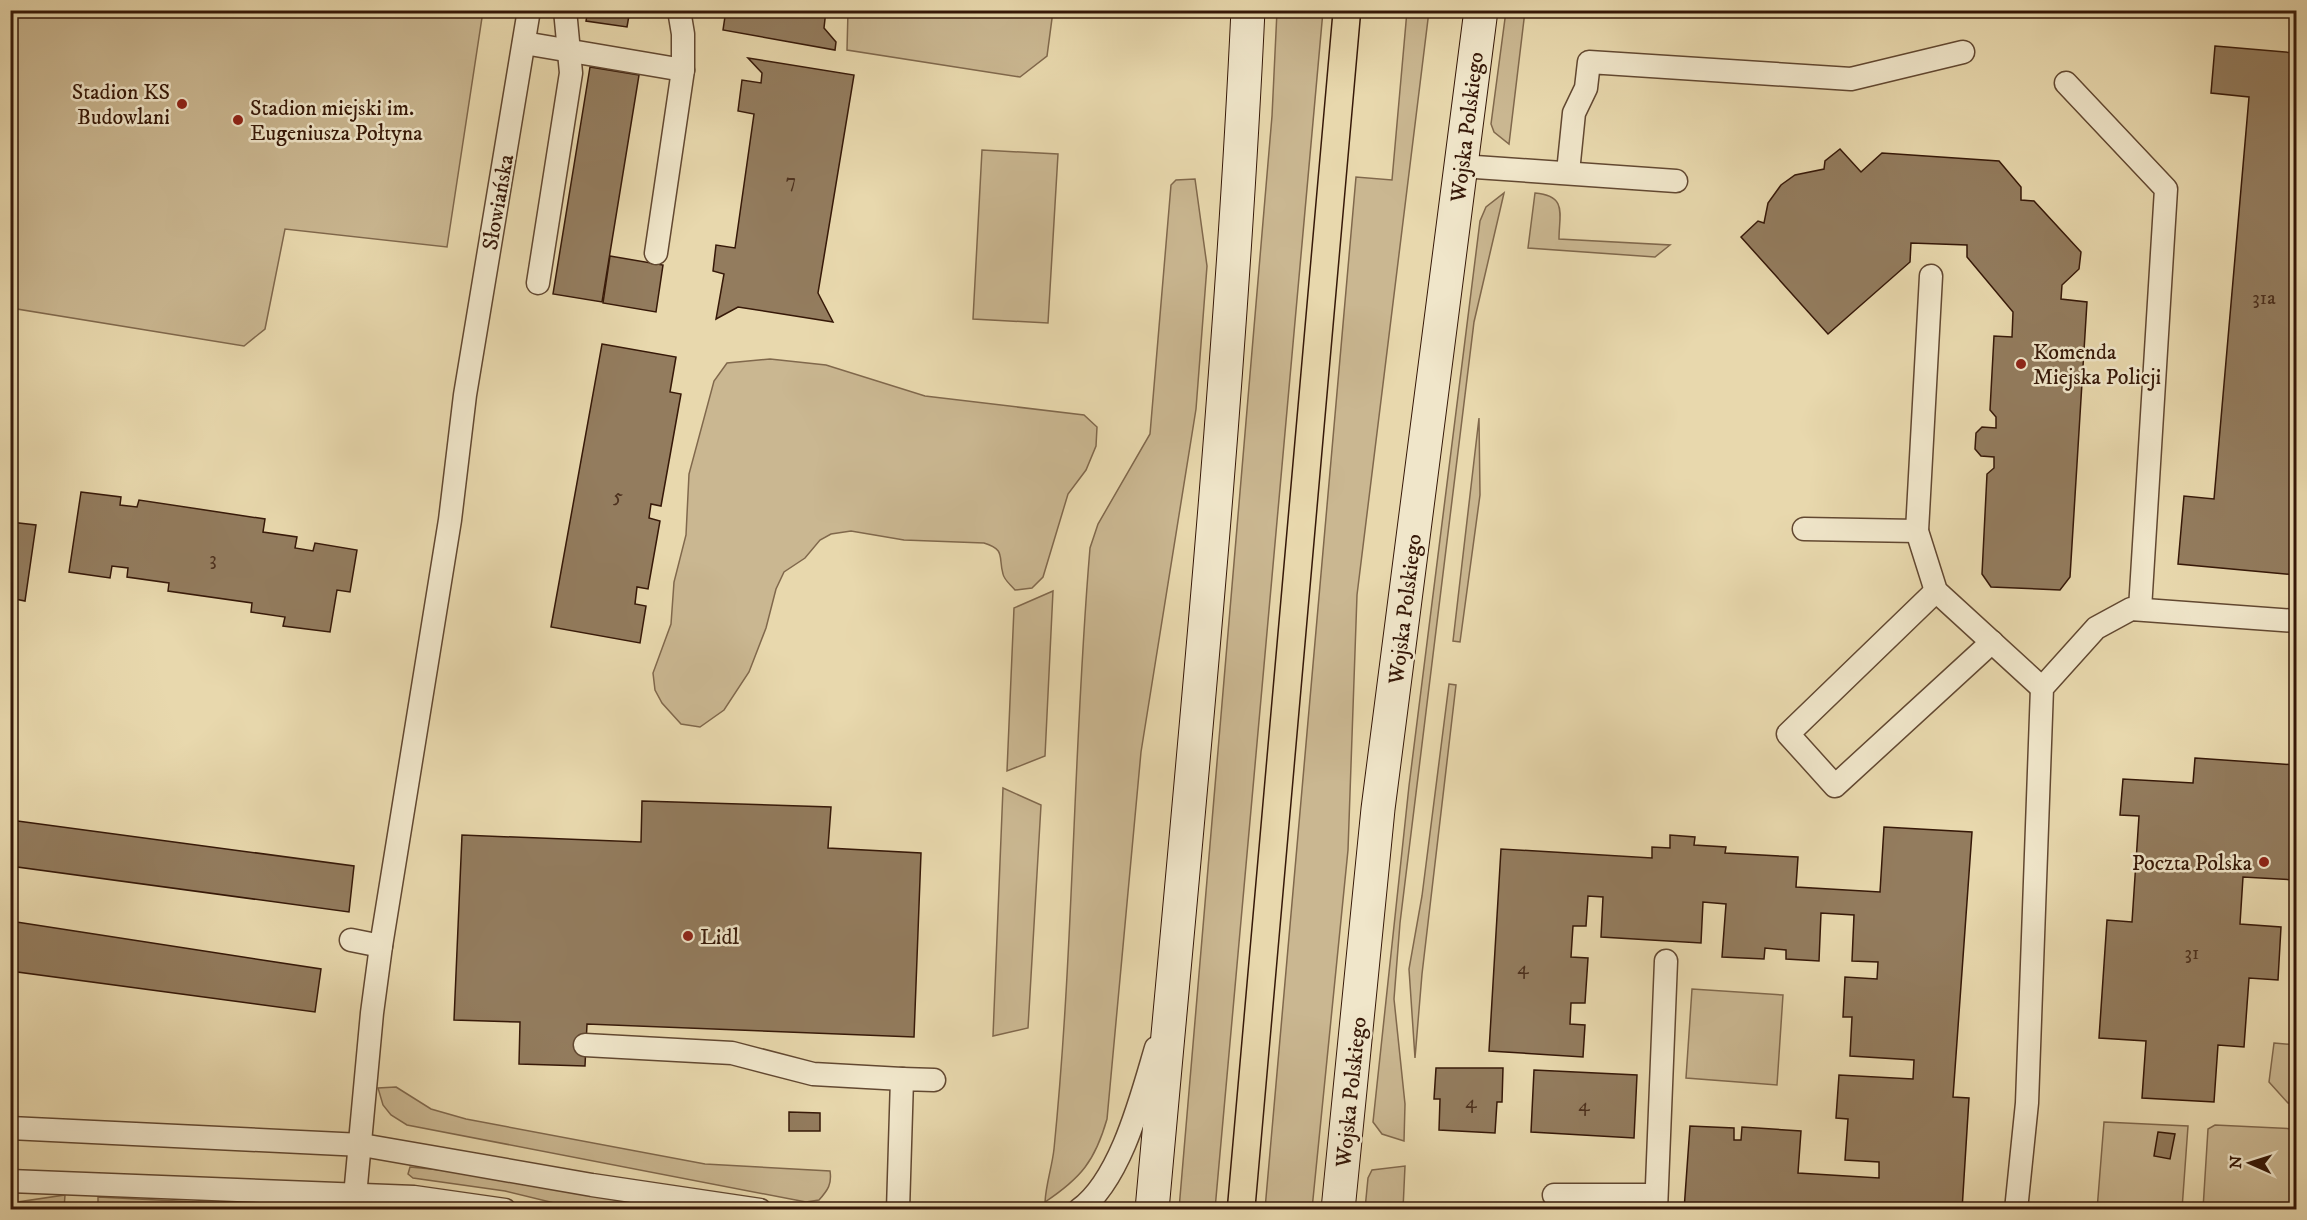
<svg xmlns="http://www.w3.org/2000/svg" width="2307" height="1220" font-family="'IM FELL DW Pica',serif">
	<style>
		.green { fill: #cab791; stroke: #80684c; stroke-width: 1.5 }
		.building { fill: #937c5e; stroke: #361808; stroke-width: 1.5 }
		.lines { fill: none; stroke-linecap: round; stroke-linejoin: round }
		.lane-casing { stroke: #624831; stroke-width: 25 }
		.secondary-casing { stroke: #361808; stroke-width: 35 }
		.lane { stroke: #f0e6ca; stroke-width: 22 }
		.secondary { stroke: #f0e6ca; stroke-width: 33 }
		.tram { stroke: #361808; stroke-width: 1.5 }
		.poi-dot { fill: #8f2418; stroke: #f0e6ca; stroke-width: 2 }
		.labels { text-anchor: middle; stroke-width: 5; stroke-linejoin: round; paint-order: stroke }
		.number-label { font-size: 20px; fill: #4d311e }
		.poi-label { font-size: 22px; fill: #361808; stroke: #f0e6ca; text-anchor: start }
		.street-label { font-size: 22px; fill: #361808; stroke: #f0e6ca }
	</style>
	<rect width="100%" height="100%" fill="#e8d8ad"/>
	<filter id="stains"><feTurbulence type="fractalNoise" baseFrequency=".00333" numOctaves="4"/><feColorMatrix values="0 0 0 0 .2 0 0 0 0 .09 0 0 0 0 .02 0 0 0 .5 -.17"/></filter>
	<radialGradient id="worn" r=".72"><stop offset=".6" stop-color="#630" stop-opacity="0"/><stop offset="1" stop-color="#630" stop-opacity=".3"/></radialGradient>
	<g class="green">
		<path d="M10,11H483L447,247L285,229L265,329L244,346L11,308Z"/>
		<path d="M848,11V10L1053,11L1047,56L1020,77L847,50Z"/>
		<path d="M1277,11H1323L1215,1209H1179L1272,116Z"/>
		<path d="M1407,11H1429L1357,595L1348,850L1312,1209H1265L1356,177L1392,180Z"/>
		<path d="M1506,11H1525L1509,144L1494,132L1491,124Z"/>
		<path d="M982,150L1058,154L1048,323L973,319Z"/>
		<path d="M1195,179L1207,266L1196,409L1141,752L1107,1119C1095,1161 1081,1178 1045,1202C1046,1184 1052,1167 1054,1149C1074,949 1073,748 1090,548L1098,524L1150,434L1171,185L1176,180Z"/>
		<path d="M1504,193L1474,322L1400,923L1394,999L1405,1104L1404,1141L1382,1134L1373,1122L1409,786L1480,221L1486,207Z"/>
		<path d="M1535,193C1568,196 1559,214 1559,239L1670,245L1655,257L1528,248Z"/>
		<path d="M770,359L826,365L925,396L1084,415L1097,427L1096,446L1086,470L1068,494L1043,577L1032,588L1015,590C1011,585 1004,580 1003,574C998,556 1006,550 984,543L904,540L851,531L831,534L820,540L805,558L784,572L776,589L766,628L749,672L724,710L700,727L681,724L662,703L655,690L653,673L671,624L674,582L686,535L689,474L714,381L727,363Z"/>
		<path d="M1479,418L1480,495L1460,642L1453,641Z"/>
		<path d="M1053,591L1045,756L1007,771L1014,608Z"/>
		<path d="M1449,684L1456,685L1422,974L1415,1058L1409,969L1422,896Z"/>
		<path d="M1003,788L1041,805L1028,1028L993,1036Z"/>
		<path d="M1692,989L1783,995L1777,1085L1686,1078Z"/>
		<path d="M2274,1043L2296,1045V1104L2288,1103L2269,1082Z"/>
		<path d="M396,1087L431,1109L466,1119L705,1164L830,1171C832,1184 828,1190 819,1200L806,1202L407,1125L391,1115L383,1105L378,1088Z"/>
		<path d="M2104,1122L2188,1126L2182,1209L2097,1210Z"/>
		<path d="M2215,1125L2296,1129V1209H2203L2208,1129Z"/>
		<path d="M1405,1166L1403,1209H1365L1368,1178L1372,1170Z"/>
		<path d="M410,1167L472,1173L664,1209H579L505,1191L413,1178L408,1174Z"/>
		<path d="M65,1195L64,1209H11V1203Z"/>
		<path d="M98,1197L338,1209H98Z"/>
	</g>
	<g class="building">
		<path d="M588,10H630L627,27L586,21Z"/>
		<path d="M726,10H826L824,28L836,42L835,50L723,30Z"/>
		<path d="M2215,46L2296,53V575L2178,564L2184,496L2214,499L2249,97L2211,93Z"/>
		<path d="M748,58L854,75L818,293L833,322L738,307L716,319L724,274L713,271L716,245L735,248L754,114L738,111L742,80L761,83L762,73Z"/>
		<path d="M590,67L639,75L602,302L553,294Z"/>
		<path d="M1840,149L1861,172L1882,153L1999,161L2021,187V200L2034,201L2081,252L2079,269L2062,285L2061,299L2087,302L2070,577L2060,590L1991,587L1982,574L1987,474L1994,468V457L1981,456L1975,449L1976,433L1982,427L1996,428V417L1990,410L1994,336L2012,337L2013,312L1967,257V245L1911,243L1910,262L1828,334L1741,237L1758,221L1764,223L1768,203L1781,185L1795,175L1824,169L1825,161Z"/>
		<path d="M610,256L663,265L656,312L603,303Z"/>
		<path d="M602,344L676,357L670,392L681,394L661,506L651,504L649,518L660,521L648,589L637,587L635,604L646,606L640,643L551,627Z"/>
		<path d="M81,492L121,497L120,505L137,507L139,500L265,519L263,532L297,537L295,548L313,551L315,543L357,550L350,592L337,590L330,632L283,626L285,617L251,612L252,603L168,591L169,583L127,577L128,568L112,566L110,578L69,572Z"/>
		<path d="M10,522L36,525L25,601L10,598Z"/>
		<path d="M2195,758L2296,765V880L2243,877L2240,924L2281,927L2278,980L2249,978L2244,1047L2218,1045L2214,1102L2142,1098L2146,1041L2099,1038L2107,920L2132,922L2139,816L2120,815L2123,779L2193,783Z"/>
		<path d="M642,801L831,807L828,848L921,853L914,1037L587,1024L585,1066L519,1064L520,1022L454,1020L462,835L641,842Z"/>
		<path d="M10,820L354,866L349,912L10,866Z"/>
		<path d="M1884,827L1972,832L1953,1097L1969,1098L1962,1210H1684L1690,1126L1734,1128V1140H1741L1742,1127L1801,1131L1798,1173L1879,1178V1162L1845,1160L1848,1119L1836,1118L1839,1075L1913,1079L1914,1060L1850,1056L1852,1017H1843L1845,977L1877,979L1878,962L1852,961L1854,915L1821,913L1819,961L1786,959V950L1765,948L1764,959L1722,957L1726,904L1703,902L1701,943L1601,937L1603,897L1588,896L1586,926H1573L1571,957L1588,958L1585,1003H1571L1570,1024L1585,1025L1583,1057L1489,1051L1501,849L1652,858V847L1670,848V835L1695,837L1694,845L1726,847L1725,853L1798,857L1796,887L1880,892Z"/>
		<path d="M10,921L321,969L315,1012L10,971Z"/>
		<path d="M1436,1068H1503L1502,1102H1497L1495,1133L1439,1130L1440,1099H1434Z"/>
		<path d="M1534,1070L1637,1075L1634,1138L1531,1132Z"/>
		<path d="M789,1112L820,1113V1131H789Z"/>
		<path d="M2158,1132L2175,1134L2170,1159L2154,1156Z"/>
	</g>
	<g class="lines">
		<defs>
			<g id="lane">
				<path d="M679,10L683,34V70"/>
				<path d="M524,43L683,70L656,253"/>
				<path d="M2066,83L2166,189L2140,609"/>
				<path d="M1461,166L1676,181"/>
				<path d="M1568,172L1574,113L1586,88L1589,62L1851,79L1963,52"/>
				<path d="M1931,276L1917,531L1936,591L2042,688"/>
				<path d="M538,283L571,73L565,10"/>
				<path d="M1804,529L1917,531"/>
				<path d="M1936,591L1788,734L1835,786L1992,642"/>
				<path d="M351,940L381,946"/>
				<path d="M585,1045L732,1053L813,1074L902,1079"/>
				<path d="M10,1128L362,1145L592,1185L760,1210"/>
				<path d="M10,1181L414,1197L505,1210"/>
				<path d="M1554,1195H1656"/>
				<path d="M355,1196L372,1013L381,946L450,520L465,395L529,10"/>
				<path d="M898,1210L902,1079L934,1080"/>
				<path d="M1079,1210C1121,1180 1142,1095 1156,1048"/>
				<path d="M1656,1210L1666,961"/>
				<path d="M2016,1210L2027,1103L2042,688L2096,628L2131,609L2296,621"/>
			</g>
			<g id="secondary">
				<path d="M1152,1210C1188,810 1229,411 1248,10"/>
				<path d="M1338,1210L1378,809L1481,10"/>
			</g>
		</defs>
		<use href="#lane" class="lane-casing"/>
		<use href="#secondary" class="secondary-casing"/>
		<use href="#lane" class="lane"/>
		<use href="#secondary" class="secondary"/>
		<g class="tram">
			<path d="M1227,1210L1333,10"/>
			<path d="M1255,1210L1361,10"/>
		</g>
	</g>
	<g class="poi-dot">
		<circle cx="182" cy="104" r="6"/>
		<circle cx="238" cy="120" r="6"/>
		<circle cx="2021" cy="364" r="6"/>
		<circle cx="2264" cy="862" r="6"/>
		<circle cx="688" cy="936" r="6"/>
	</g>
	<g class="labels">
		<g class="number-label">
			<text x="791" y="187">7</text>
			<text x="2264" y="304">31a</text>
			<text x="618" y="502">5</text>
			<text x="213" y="565">3</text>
			<text x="2192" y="959">31</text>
			<text x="1523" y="974">4</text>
			<text x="1471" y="1108">4</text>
			<text x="1584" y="1111">4</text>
		</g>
		<g class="poi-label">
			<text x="170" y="99" text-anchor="end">Stadion KS<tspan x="170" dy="25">Budowlani</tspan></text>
			<text x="250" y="115">Stadion miejski im.<tspan x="250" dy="25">Eugeniusza Połtyna</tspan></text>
			<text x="2033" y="359">Komenda<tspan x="2033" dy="25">Miejska Policji</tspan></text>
			<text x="2252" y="870" text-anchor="end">Poczta Polska</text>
			<text x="700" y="944">Lidl</text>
		</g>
		<g class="street-label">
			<text transform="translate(1466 127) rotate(-83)" y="8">Wojska Polskiego</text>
			<text transform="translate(497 202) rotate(-80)" y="8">Słowiańska</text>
			<text transform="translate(1404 609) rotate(-83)" y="8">Wojska Polskiego</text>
			<text transform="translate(1350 1092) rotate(-84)" y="8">Wojska Polskiego</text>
		</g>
	</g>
	<rect width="2307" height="1220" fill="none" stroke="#e8d8ad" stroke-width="36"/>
	<rect x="12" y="12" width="2283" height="1196" fill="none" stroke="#361808" stroke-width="3"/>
	<rect x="18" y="18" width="2271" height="1184" fill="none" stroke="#361808" stroke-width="1.5"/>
	<g transform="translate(2250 1163) rotate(273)" stroke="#f0e6ca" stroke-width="4.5" paint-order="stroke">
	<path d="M0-4.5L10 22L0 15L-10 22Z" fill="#361808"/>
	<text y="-9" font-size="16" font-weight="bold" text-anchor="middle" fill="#361808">N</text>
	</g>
	<rect width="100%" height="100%" filter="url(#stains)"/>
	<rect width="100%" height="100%" fill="url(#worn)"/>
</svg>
